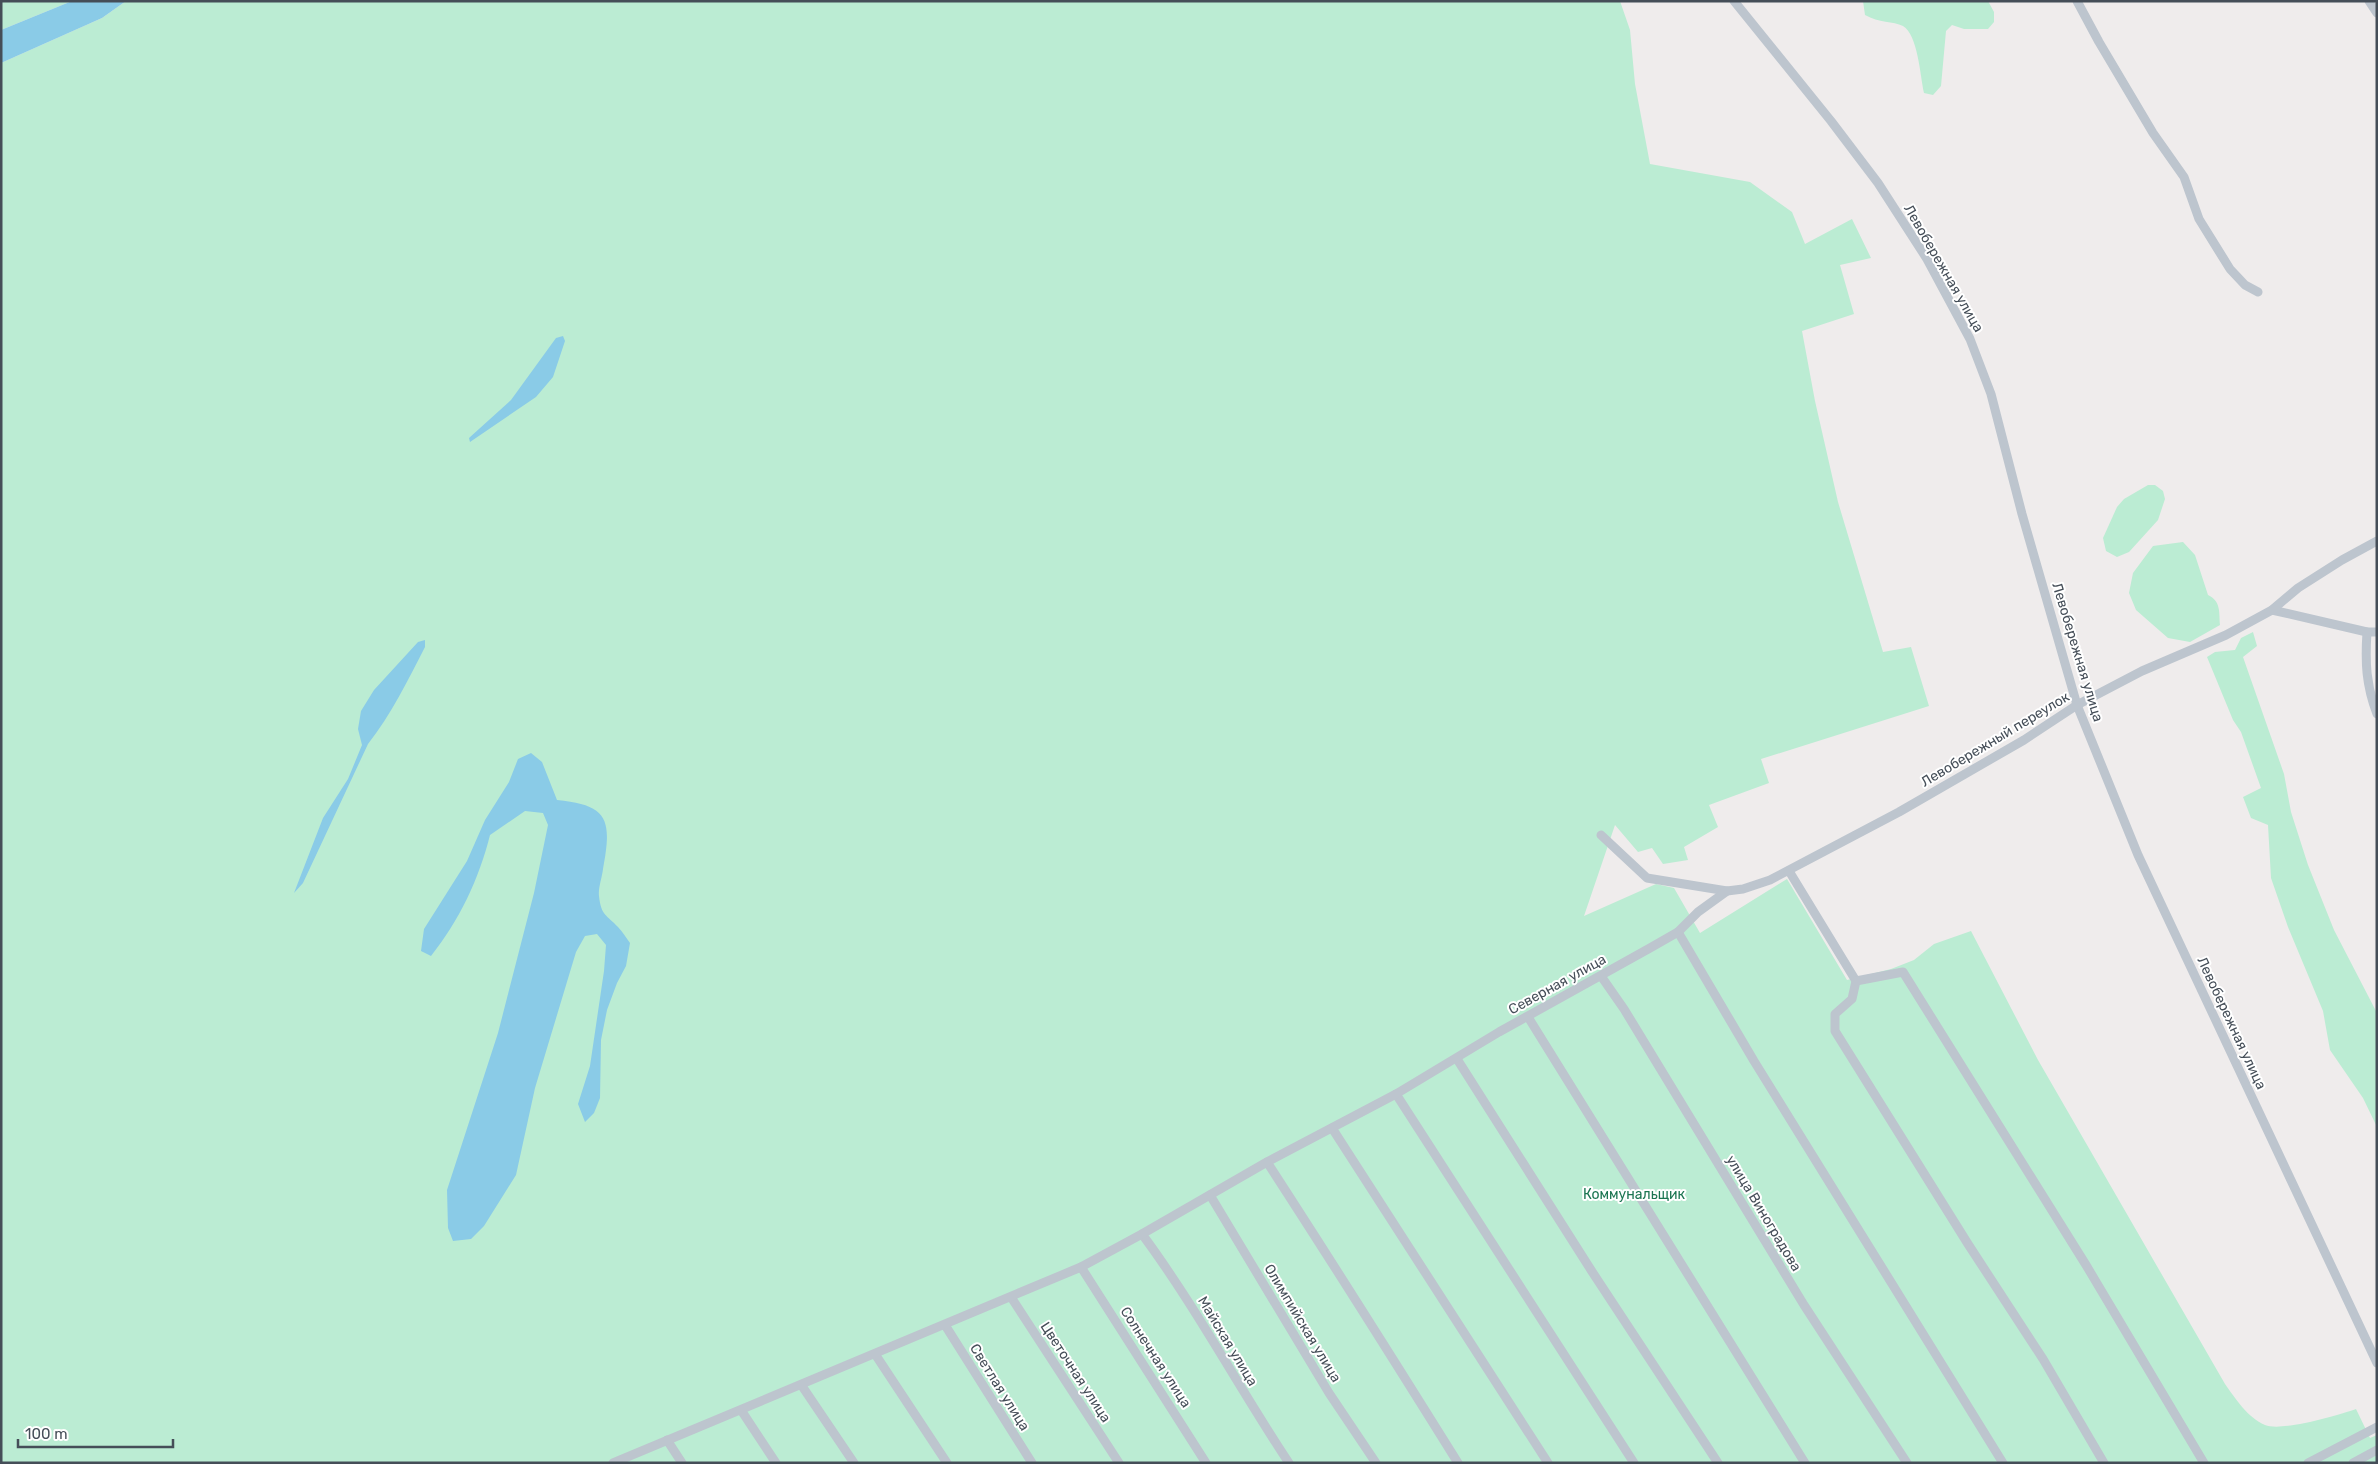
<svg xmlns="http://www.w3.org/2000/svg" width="2378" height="1464" font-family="Rubik,sans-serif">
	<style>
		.green { fill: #bbecd3 }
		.water { fill: #8acbe7 }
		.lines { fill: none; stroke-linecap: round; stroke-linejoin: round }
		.minor { stroke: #bdc5ce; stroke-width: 9 }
		.labels { text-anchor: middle; stroke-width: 4; stroke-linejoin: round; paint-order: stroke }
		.street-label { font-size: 14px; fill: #454e58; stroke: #fff }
		.park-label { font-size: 14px; fill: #1b7551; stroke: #fff }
	</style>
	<rect width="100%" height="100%" fill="#efecec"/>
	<g class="green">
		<path d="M1,1H72L1,30Z"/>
		<path d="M126,1H1620L1630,30L1635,84L1650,164L1750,182L1792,212L1805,244L1852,219L1871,258L1840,265L1854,314L1802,331L1815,401L1838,502L1883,652L1911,647L1929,706L1761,759L1769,783L1709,805L1718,827L1684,847L1688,860L1663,864L1652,848L1638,852L1615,825L1584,916L1656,884L1674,888L1700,933L1787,879L1847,980L1891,969L1914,960L1934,944L1971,931L2038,1060L2225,1384C2235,1398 2248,1418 2265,1425C2282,1432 2338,1415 2356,1409L2370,1438L2377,1435V1463H1V63L102,18Z"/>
		<path d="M1863,1H1988L1994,12V22L1988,29H1964L1952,25L1946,31L1941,86L1933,95L1924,93C1920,75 1918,35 1903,26C1893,21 1879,23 1865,15Z"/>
		<path d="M2148,485H2155L2163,491L2165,499L2158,520L2129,552L2117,557L2106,551L2103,538L2117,507L2124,499Z"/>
		<path d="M2183,542L2195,555L2208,595C2221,601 2219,612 2220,625L2190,642L2168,638L2136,610L2129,593L2133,573L2153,546Z"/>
		<path d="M2253,632L2257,646L2243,657L2284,774L2291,812L2308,865L2334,930L2377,1013V1127L2363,1098L2330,1050L2323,1011L2288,927L2271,878L2268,825L2251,818L2243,797L2261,788L2241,732L2233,720L2207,657L2215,652L2235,650L2241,638Z"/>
	</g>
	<g class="water">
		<path d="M72,1H126L102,18L1,63V30Z"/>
		<path d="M563,336L565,341L553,377L536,397L470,442L469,438L511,400L556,338Z"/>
		<path d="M425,640V647C408,680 391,715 368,744L303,883L294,893L323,818L348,779L362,745L358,729L361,711L374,690L418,642Z"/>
		<path d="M531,753L542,762L557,800C609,805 612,820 603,869C602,878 598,888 599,896C601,916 607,915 618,927C623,932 626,938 630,943L626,966L617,983L607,1010L601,1040L600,1098L594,1113L585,1122L578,1104L590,1066L604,971L606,945L597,934L585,936L576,952L535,1088L516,1175L484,1226L471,1239L453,1241L448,1228L447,1190L498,1033L534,893L548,825L543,813L525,811L490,835C479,879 459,921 431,956L421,951L424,929L467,861L485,820L509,782L518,759Z"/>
	</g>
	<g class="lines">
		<g class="minor">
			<path d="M1734,1L1831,121L1878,183L1927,259L1970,339L1991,394L2022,514L2077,705L2138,855L2377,1363"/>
			<path d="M2077,1L2099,42L2153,133L2184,177L2199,219L2230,269L2245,285L2258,292"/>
			<path d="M2369,1L2377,13"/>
			<path d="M2272,610L2367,632H2377"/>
			<path d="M2367,632C2365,663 2366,685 2377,714"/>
			<path d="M1601,835L1647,878L1727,891L1743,889L1770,880L1899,812L2024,740L2077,705L2142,671L2226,635L2272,610L2298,588L2342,560L2377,541"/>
			<path d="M1789,871L1856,981L1852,999L1835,1014V1031L1968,1244L2043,1359L2104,1463"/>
			<path d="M1678,932L1754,1061L2003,1463"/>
			<path d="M1601,976L1624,1009L1804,1305L1907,1463"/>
			<path d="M1856,981L1903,972L2086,1265L2204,1463"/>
			<path d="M1528,1017L1805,1463"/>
			<path d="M1457,1059L1591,1270L1718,1463"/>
			<path d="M1396,1094L1634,1463"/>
			<path d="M1332,1128L1548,1463"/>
			<path d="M1267,1162C1332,1262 1395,1362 1458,1463"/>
			<path d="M1210,1195L1329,1393L1376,1463"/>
			<path d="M1142,1234C1196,1307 1239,1388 1289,1463"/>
			<path d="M1081,1267L1206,1463"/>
			<path d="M1011,1297L1119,1463"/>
			<path d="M945,1325L1032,1463"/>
			<path d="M875,1354L947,1463"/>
			<path d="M802,1386L854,1463"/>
			<path d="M741,1410L776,1463"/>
			<path d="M667,1440L682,1463"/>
			<path d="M613,1463L1081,1267L1142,1234L1267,1162L1396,1094L1499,1032L1650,948L1678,932L1698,912L1727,891"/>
			<path d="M2308,1463L2377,1427"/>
			<path d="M2353,1463L2377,1450"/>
		</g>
	</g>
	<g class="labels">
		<g class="street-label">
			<text transform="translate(1944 268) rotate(60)" y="5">Левобережная улица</text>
			<text transform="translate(2078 652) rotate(73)" y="5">Левобережная улица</text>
			<text transform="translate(1995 739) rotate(-31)" y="5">Левобережный переулок</text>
			<text transform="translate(1557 984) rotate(-29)" y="5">Северная улица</text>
			<text transform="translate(2232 1023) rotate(65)" y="5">Левобережная улица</text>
			<text transform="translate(1764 1213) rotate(59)" y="5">улица Виноградова</text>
			<text transform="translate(1303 1323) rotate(59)" y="5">Олимпийская улица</text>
			<text transform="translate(1228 1341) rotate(59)" y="5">Майская улица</text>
			<text transform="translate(1156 1357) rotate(57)" y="5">Солнечная улица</text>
			<text transform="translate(1076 1372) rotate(57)" y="5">Цветочная улица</text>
			<text transform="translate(1000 1387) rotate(58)" y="5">Светлая улица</text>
		</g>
		<g class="park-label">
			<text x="1634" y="1199">Коммунальщик</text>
		</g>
	</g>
	<rect width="2378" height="1464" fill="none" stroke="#454e58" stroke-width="5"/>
	<path d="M18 1439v8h155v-8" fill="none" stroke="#454e58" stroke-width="2.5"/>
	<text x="25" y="1439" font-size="15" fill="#454e58" stroke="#ffffff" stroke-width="4" paint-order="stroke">100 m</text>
</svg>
